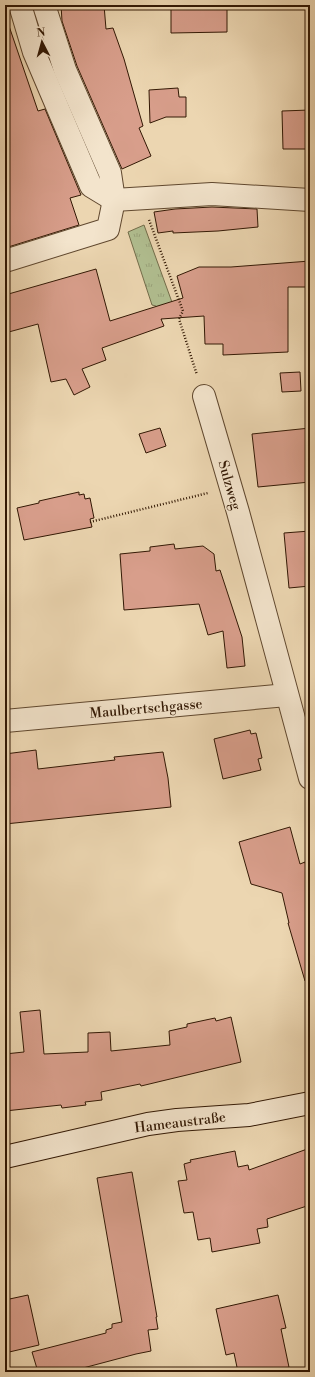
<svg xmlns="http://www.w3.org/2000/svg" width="315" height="1377" font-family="'Libre Bodoni',serif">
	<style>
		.grass { fill: url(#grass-tufts); stroke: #726c4a }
		.building { fill: #d89e8b; stroke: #321804 }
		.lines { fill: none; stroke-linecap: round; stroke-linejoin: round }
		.minor-casing { stroke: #60482f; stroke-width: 24 }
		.secondary-casing { stroke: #321804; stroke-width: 24 }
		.path { stroke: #321804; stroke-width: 2.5; stroke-dasharray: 1 2; stroke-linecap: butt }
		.minor { stroke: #f3e4cc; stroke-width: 22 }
		.secondary { stroke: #f3e4cc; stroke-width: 22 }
		.labels { text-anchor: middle; stroke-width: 3; stroke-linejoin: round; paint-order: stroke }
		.street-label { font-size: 14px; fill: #321804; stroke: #f3e4cc }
	</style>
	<defs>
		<pattern id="grass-tufts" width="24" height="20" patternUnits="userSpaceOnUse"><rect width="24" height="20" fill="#b1bf91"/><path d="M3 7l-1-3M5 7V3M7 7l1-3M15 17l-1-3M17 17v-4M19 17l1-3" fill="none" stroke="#99a37b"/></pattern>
	</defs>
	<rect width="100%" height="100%" fill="#ecd6b1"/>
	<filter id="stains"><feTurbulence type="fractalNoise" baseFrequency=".005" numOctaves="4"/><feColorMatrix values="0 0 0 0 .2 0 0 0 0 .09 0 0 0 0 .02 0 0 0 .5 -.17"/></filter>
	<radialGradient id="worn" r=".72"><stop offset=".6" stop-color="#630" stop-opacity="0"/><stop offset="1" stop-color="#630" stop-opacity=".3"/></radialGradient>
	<path class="grass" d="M144,225L173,305L161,320L156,306L152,305L128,232Z"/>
	<g class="building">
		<path d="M61,5H104L106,29L113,28L124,59L143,126L139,128L151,156L122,169L77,66L62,21Z"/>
		<path d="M171,5H227V32L171,33Z"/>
		<path d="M8,23L38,111L45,109L81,195L70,198L79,225L5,248V24Z"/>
		<path d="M178,88L179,97H186V117H166L150,123L149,90Z"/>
		<path d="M310,110V149H283L282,111Z"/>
		<path d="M212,207L257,209L258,227L218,231L173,233V231L158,233L154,212L175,209Z"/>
		<path d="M310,261V287H288V352L223,355V344H205L204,316L161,319L164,326L102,348L106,360L82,369L90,387L74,395L66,379L51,382L38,324L5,333V295L96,269L110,321L183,298L177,276L199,267H231Z"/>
		<path d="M300,372L301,391L282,392L280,373Z"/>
		<path d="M160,428L166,446L146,453L139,434Z"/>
		<path d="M310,428V482L258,487L252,434Z"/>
		<path d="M79,492V495L84,494L85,499L90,498L94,518L90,519L92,527L24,540L17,508L39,503V501Z"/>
		<path d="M310,531V586L289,588L284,533Z"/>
		<path d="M174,544L175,549L203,546L214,554L216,571L220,570L242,637L245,666L227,668L223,631L208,635L199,604L124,610L120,554L150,551V547Z"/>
		<path d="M250,730L251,734L256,733L262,758L258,759L261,770L223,779L214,739Z"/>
		<path d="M36,750L38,769L115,760L114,757L163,752L168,778L171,807L5,824V754Z"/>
		<path d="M290,827L300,864L305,862L310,885V980L305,981L288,923H289L282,893L251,884L239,842Z"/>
		<path d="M40,1010L44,1054L88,1052V1033L110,1032L111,1051L170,1045L169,1031L187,1027V1024L215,1018L216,1021L231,1017L241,1062L141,1086L140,1084L101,1092L102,1100L85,1102L86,1105L62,1108L61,1105L5,1111V1054L24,1052L20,1012Z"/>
		<path d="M310,1148V1205L267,1219L268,1227L257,1229L260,1243L212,1252L210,1238L198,1240L193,1212L184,1213L178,1181L187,1180L184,1164L191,1162L190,1160L235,1151L238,1167L248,1165L249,1170Z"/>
		<path d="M132,1172L157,1317H156L158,1329L148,1330L151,1351L136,1354L68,1372H38L32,1352L106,1333V1330L112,1328V1324L122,1322L97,1178Z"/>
		<path d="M28,1295L39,1345L5,1353V1300Z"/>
		<path d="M278,1295L286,1328L281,1329L290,1372H238L234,1353L226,1355L216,1309Z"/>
	</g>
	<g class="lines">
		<defs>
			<g id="minor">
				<path d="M20,5L34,52L91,186L114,200"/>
				<path d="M114,200L212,194L310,200"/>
				<path d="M5,261L108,229L114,200L110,173L65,70L44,5"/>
				<path d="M204,396L238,512L310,778"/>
				<path d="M5,721L287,695"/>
			</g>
			<path id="secondary" d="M5,1157L148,1124L177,1120L249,1115L310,1103"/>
		</defs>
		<use href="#minor" class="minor-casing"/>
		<use href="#secondary" class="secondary-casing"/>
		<g class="path">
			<path d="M149,220L183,311L179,319L197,375"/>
			<path d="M90,522L208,493"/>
		</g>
		<use href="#minor" class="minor"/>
		<use href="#secondary" class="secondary"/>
	</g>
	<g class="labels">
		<g class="street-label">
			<text transform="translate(230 485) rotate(74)" y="5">Sulzweg</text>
			<text transform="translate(146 708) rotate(-5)" y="5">Maulbertschgasse</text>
			<text transform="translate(180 1122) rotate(-7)" y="5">Hameaustraße</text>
		</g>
	</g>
	<rect width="315" height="1377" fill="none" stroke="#ecd6b1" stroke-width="20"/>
	<rect x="6" y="6" width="303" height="1365" fill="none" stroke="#321804" stroke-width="2"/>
	<rect x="10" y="10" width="295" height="1357" fill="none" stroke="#321804"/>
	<g transform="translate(42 42) rotate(354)" stroke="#f3e4cc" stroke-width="3" paint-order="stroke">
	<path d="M0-3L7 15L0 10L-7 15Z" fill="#321804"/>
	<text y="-6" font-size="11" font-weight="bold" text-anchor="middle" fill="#321804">N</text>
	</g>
	<rect width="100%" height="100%" filter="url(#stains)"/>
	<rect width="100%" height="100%" fill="url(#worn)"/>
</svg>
